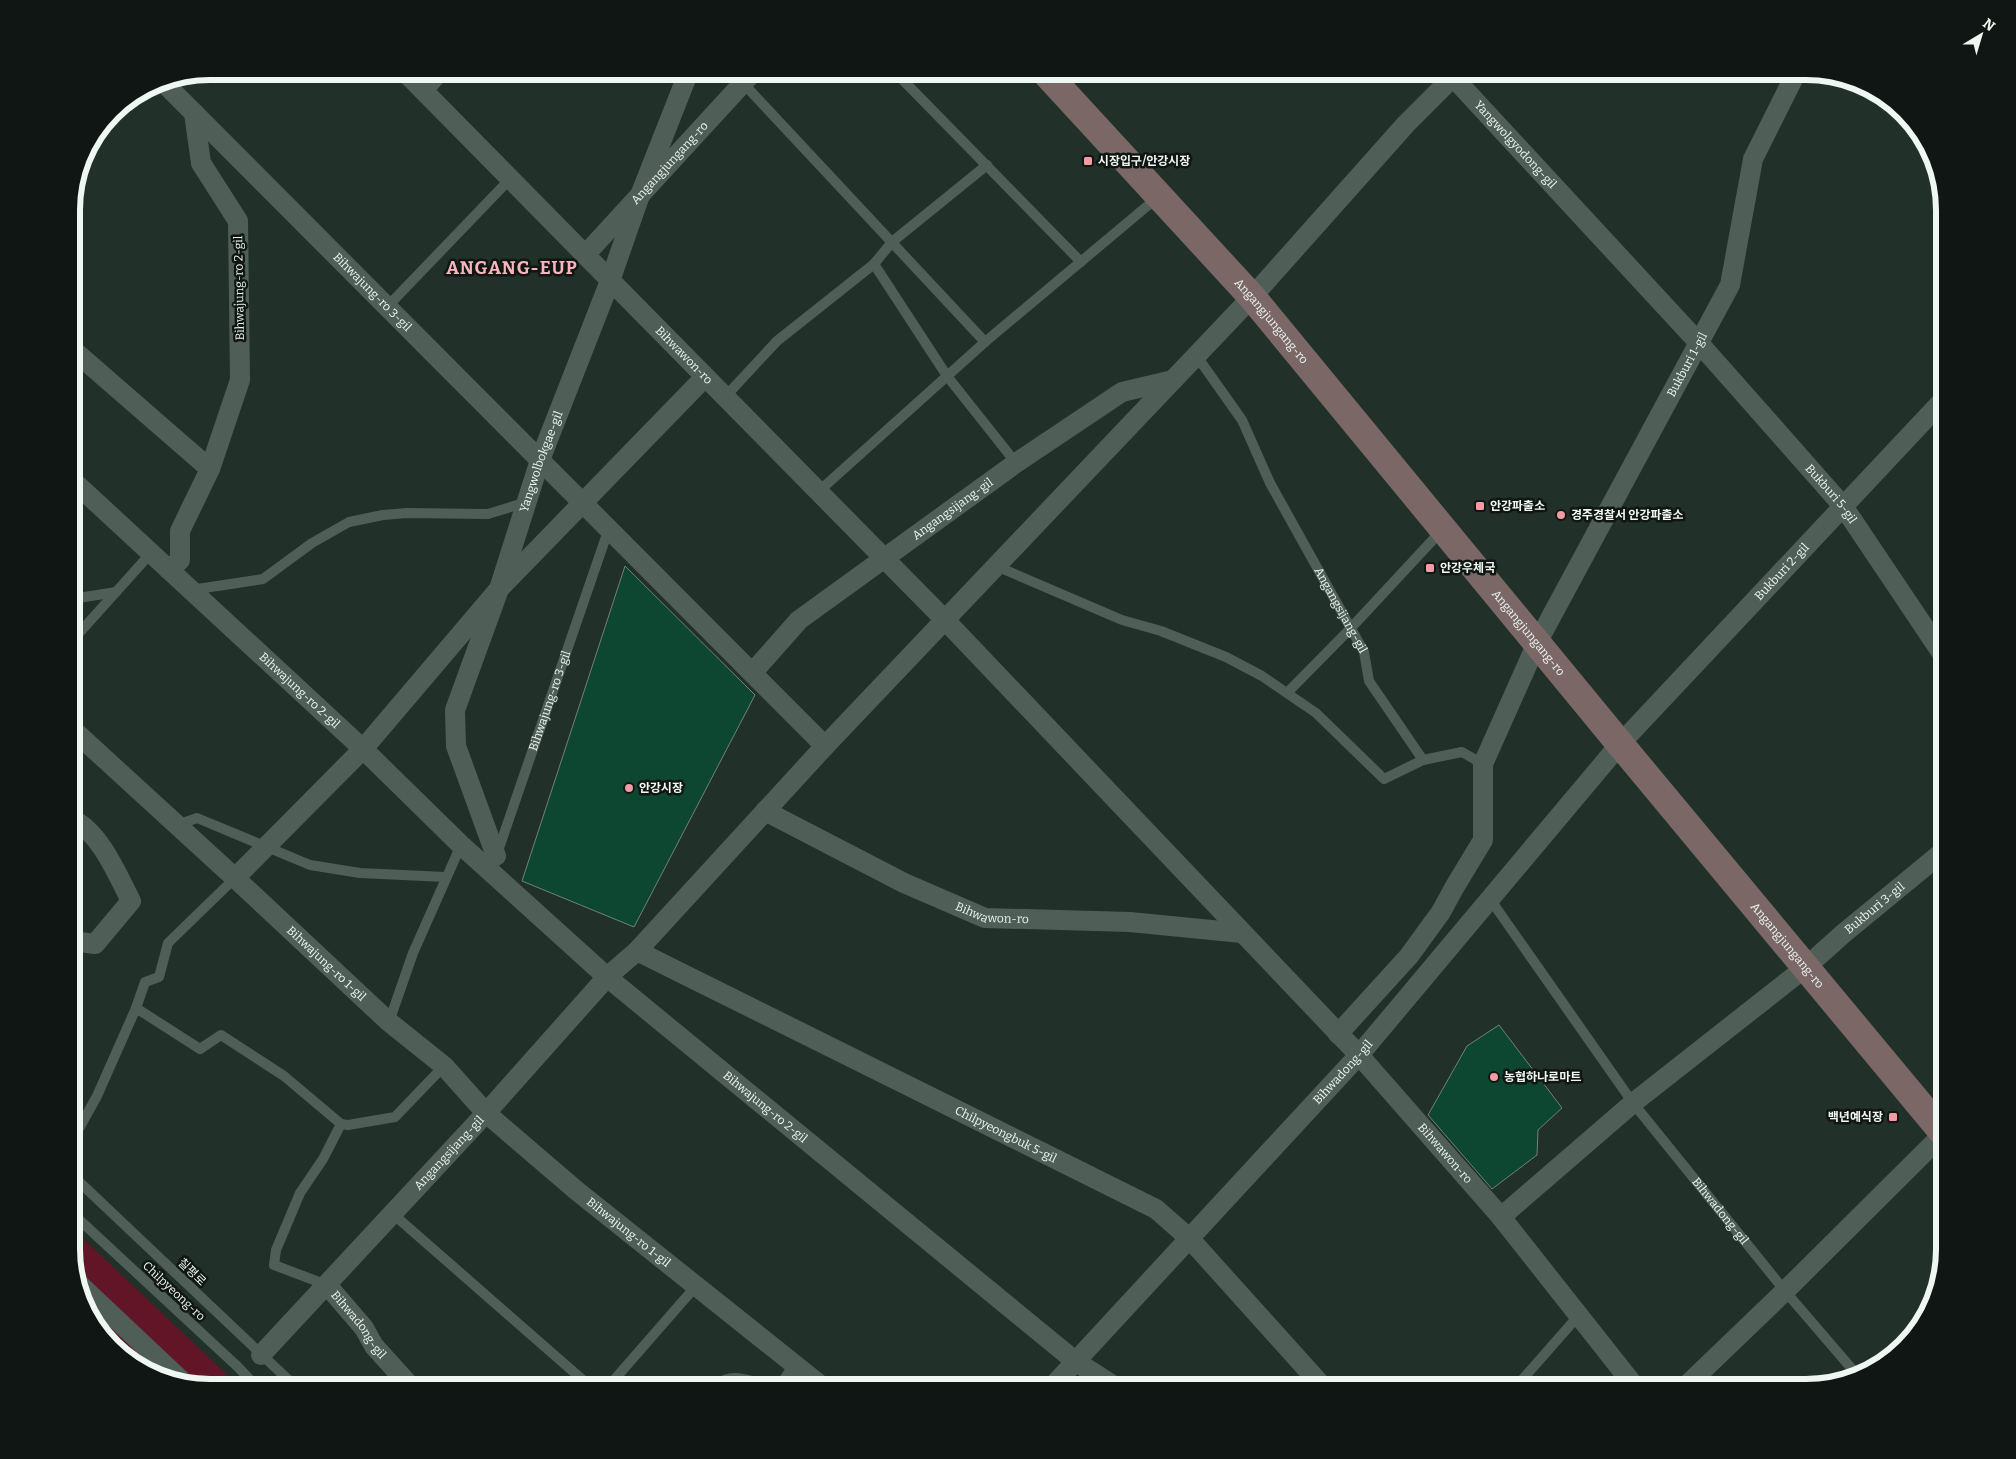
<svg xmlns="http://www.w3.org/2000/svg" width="2016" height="1459" font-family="Bitter,'Noto Sans KR',serif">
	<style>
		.green { fill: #621526 }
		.building { fill: #0d4732; stroke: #718279 }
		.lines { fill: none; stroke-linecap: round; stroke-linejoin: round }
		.service { stroke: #4f5f57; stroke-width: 10 }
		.minor { stroke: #4f5f57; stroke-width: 20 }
		.secondary { stroke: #7a6766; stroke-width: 28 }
		.poi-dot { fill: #f49aa4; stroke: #101613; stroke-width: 2 }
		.labels { text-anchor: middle; stroke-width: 5; stroke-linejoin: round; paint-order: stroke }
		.street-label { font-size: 12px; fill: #eef7f2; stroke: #101613 }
		.poi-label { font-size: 12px; font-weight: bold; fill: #eef7f2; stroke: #101613; text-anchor: start }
		.district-label { font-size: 18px; font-weight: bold; letter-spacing: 1px; fill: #f9b5bb; stroke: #101613 }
		.rim { fill: none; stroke: #eef7f2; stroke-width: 6 }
	</style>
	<rect width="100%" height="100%" fill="#213029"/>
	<path class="green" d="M72,1228L241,1388H210L165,1380L126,1359L90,1318L72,1258Z"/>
	<g class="building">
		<path d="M625,566L755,695L634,927L522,881Z"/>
		<path d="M1499,1025L1562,1108L1538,1130L1537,1155L1492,1189L1428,1115L1467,1046Z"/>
	</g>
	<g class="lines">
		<g class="service">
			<path d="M894,71L1081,262"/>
			<path d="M743,83L985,342"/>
			<path d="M987,165L892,242L874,264L947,376L1016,463"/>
			<path d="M387,307L510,179"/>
			<path id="s1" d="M1196,355L1242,420L1270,483L1364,652L1369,681L1423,760"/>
			<path d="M725,397L777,341L874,264"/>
			<path d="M818,492L985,342L1158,197"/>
			<path d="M996,566L1122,620L1161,631L1226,657L1262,676L1316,713L1384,779L1423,760L1462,752L1483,764"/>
			<path d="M191,590L263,579L312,543L349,522L383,515L407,513L488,514L527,502"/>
			<path d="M72,599L116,592"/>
			<path d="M72,641L151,553"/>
			<path d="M1287,693L1350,629L1442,530"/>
			<path d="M177,825L197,818L310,865L360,873L445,877"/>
			<path id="s2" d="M497,854L609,528"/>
			<path id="s3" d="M1490,899L1633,1103L1785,1291L1858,1376"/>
			<path d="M136,1008L145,982L159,977L168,943L235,878"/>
			<path d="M389,1022L413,953L461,845"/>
			<path d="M72,1141L97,1096L136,1008L200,1049L221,1035L284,1076L341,1124L348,1125L395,1117L444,1066"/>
			<path d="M72,1175L297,1388"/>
			<path d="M72,1213L238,1367L258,1388"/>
			<path d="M393,1214L592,1388"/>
			<path d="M327,1285L274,1265L276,1250L300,1193L323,1159L341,1124"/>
			<path d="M607,1388L696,1286"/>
			<path d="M1515,1388L1579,1315"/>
		</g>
		<g class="minor">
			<path id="s4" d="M404,71L945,620L1359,1055L1501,1217L1636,1388"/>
			<path id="s5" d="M162,81L825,746"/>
			<path d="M423,90L440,71"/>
			<path id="s6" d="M585,255L754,71"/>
			<path d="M72,349L210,469"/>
			<path id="s7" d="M72,480L363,749L461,845L607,977L1075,1361L1117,1388"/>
			<path d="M169,570L180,560V531L210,469L240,380L238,221L201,163L194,113"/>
			<path id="s8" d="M753,672L799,620L1016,463L1122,392L1173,380"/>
			<path id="s9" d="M72,729L235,878L389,1022L444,1066L486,1113L577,1191L824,1388"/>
			<path id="s10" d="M765,811L904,883L985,918L1130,922L1242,933"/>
			<path d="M72,819C100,832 117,874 131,901L95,944L72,941"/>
			<path id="s11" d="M496,856L456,746L455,710L499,589L540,460L610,281L639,198L689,71"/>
			<path d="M235,878L363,749L499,589L705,377"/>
			<path id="s12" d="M637,951L1156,1209L1189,1238L1324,1388"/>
			<path id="s13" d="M1338,1034L1409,956L1441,912L1454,888L1483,840V764L1537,643L1730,285L1753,159L1797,71"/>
			<path id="s14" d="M1501,1217L1633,1103L1806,967L1844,933L1945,850"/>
			<path d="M80,1285L185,1384"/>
			<path id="s15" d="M327,1285L364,1328L374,1346L412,1388"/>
			<path id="s16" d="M261,1355L486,1113L607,977L637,951L825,746L1252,297L1406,124L1453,77L1699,343L1843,506L1945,658"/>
			<path d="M721,1388C730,1379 746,1384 757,1388"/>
			<path d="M784,1388L798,1368"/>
			<path id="s17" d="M1051,1388L1359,1055L1620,744L1945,398"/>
			<path d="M1684,1388L1785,1291L1945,1132"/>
		</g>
		<path class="secondary" id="s18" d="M1044,71L1252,297L1620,744L1945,1135"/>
	</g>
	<g class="poi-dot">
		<rect x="1083" y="156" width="10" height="10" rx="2.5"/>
		<rect x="1475" y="501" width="10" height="10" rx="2.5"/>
		<circle cx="1561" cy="515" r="5"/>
		<rect x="1425" y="563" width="10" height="10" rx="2.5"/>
		<circle cx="629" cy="788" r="5"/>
		<circle cx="1494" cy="1077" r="5"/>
		<rect x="1888" y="1112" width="10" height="10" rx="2.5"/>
	</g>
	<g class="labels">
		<g class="street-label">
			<text dy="4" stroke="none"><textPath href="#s16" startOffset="1840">Yangwolgyodong-gil</textPath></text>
			<text dy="4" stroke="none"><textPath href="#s6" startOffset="125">Angangjungang-ro</textPath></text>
			<text transform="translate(239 288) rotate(-91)" y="4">Bihwajung-ro 2-gil</text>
			<text dy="4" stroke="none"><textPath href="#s5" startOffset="298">Bihwajung-ro 3-gil</textPath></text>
			<text dy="4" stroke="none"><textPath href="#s18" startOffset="338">Angangjungang-ro</textPath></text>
			<text dy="4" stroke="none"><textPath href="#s4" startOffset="399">Bihwawon-ro</textPath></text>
			<text dy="4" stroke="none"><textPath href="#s13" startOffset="768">Bukburi 1-gil</textPath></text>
			<text dy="4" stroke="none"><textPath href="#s11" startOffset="416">Yangwolbokgae-gil</textPath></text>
			<text dy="4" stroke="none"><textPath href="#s16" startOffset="2311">Bukburi 5-gil</textPath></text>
			<text dy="4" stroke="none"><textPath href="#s8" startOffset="259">Angangsijang-gil</textPath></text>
			<text dy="4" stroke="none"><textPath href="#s17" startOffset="1096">Bukburi 2-gil</textPath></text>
			<text dy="4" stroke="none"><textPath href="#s1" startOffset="294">Angangsijang-gil</textPath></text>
			<text dy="4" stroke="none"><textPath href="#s18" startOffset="742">Angangjungang-ro</textPath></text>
			<text dy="4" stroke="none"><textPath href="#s7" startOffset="310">Bihwajung-ro 2-gil</textPath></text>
			<text dy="4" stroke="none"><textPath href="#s2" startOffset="162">Bihwajung-ro 3-gil</textPath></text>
			<text dy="4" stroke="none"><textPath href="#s14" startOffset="485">Bukburi 3-gil</textPath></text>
			<text dy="4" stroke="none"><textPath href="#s10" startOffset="251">Bihwawon-ro</textPath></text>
			<text dy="4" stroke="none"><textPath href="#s18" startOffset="1148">Angangjungang-ro</textPath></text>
			<text dy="4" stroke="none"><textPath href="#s9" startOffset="346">Bihwajung-ro 1-gil</textPath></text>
			<text dy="4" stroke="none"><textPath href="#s17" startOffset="430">Bihwadong-gil</textPath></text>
			<text dy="4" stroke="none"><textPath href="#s7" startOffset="935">Bihwajung-ro 2-gil</textPath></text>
			<text dy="4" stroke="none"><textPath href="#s12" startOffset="412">Chilpyeongbuk 5-gil</textPath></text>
			<text dy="4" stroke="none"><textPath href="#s16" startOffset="276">Angangsijang-gil</textPath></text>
			<text dy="4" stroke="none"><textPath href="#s4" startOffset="1502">Bihwawon-ro</textPath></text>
			<text dy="4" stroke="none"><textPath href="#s3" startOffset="388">Bihwadong-gil</textPath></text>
			<text dy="4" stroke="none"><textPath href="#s9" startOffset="751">Bihwajung-ro 1-gil</textPath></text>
			<text transform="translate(192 1272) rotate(44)" y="4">칠평로</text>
			<text transform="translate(174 1291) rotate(43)" y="4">Chilpyeong-ro</text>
			<text dy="4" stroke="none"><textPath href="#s15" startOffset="51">Bihwadong-gil</textPath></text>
		</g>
		<g class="poi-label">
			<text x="1098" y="165">시장입구/안강시장</text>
			<text x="1490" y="510">안강파출소</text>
			<text x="1571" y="519">경주경찰서 안강파출소</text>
			<text x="1440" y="572">안강우체국</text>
			<text x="639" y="792">안강시장</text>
			<text x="1504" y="1081">농협하나로마트</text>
			<text x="1883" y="1121" text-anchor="end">백년예식장</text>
		</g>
		<g class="district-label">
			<text x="512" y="274">ANGANG-EUP</text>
		</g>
	</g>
	<path d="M0 0H2016V1459H0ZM210 80H1806A130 130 0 0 1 1936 210V1249A130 130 0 0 1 1806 1379H210A130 130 0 0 1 80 1249V210A130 130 0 0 1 210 80Z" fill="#101613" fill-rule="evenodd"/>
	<path class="rim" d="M210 80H1806A130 130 0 0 1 1936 210V1249A130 130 0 0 1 1806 1379H210A130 130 0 0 1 80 1249V210A130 130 0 0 1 210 80Z"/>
	<g transform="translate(1981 35) rotate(38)" stroke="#101613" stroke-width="4" paint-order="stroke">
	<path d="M0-4L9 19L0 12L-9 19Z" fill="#eef7f2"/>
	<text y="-8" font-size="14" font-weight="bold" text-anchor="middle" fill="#eef7f2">N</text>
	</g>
</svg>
